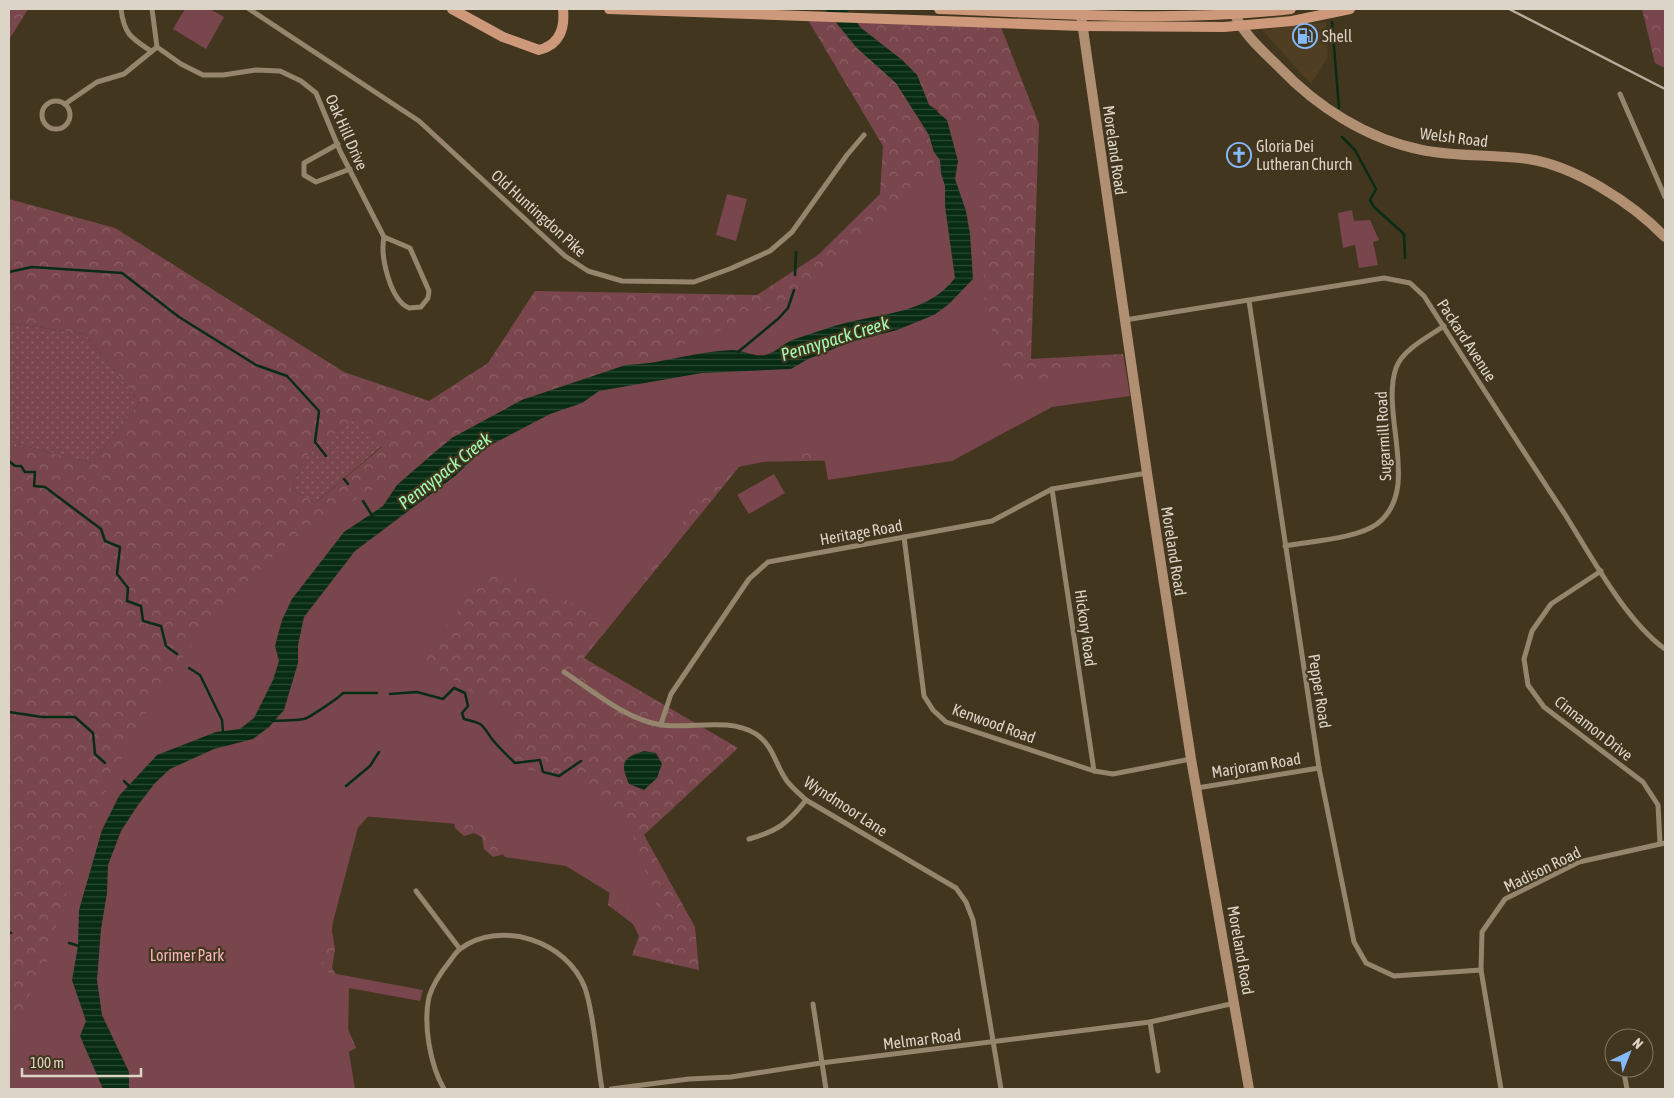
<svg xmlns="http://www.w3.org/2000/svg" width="1674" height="1098" font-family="'Asap Condensed',sans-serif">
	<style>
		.built { fill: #4f3e21 }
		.grass { fill: url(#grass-dots) }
		.forest { fill: url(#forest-crowns); fill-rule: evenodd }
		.park { fill: #79464d }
		.water { fill: url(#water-rules) }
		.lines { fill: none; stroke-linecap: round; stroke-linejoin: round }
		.stream { stroke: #072c13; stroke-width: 2.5 }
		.street { stroke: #94856c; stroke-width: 5 }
		.secondary { stroke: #b08f73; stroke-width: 10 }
		.primary { stroke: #cd997a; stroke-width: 10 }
		.rail { stroke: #b6ad9d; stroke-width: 2.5 }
		.labels { text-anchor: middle; stroke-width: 4.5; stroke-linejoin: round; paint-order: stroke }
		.poi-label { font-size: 16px; fill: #dcd4c7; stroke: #42361f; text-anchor: start }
		.street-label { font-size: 16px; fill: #dcd4c7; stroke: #42361f }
		.park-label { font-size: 16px; fill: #f9b6bd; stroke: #42361f }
		.water-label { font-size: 18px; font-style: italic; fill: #a0fcb3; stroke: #42361f }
	</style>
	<defs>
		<pattern id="grass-dots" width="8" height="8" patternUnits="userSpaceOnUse" patternTransform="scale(1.25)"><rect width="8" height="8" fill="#79464d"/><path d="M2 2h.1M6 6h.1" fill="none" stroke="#8b6065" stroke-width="1.8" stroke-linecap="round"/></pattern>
		<pattern id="forest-crowns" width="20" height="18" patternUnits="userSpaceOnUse" patternTransform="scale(1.25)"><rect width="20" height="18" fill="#79464d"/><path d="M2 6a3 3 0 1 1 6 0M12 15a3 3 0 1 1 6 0" fill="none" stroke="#8b6065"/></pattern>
		<pattern id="water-rules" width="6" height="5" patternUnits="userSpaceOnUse" patternTransform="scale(1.25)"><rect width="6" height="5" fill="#072c13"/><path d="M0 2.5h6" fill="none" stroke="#2b4a34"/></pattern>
	</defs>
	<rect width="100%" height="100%" fill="#42361f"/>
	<path class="built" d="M1326,22L1328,57L1311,84L1262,30Z"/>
	<g class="grass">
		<path d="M9,323L85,334L140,402L92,463L9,442Z"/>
		<path d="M355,417L382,446L315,503L291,489L305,457Z"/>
	</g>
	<g class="forest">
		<path d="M9,9H28L9,40Z"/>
		<path d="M1642,9H1665V68L1655,63Z"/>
		<path d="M805,15L831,16L857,48L896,83L922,123L929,135L934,152L940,160L954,258L644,364L626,365L522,400L452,438L9,1089V442L92,463L140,402L85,334L9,323V199L115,228L344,372L429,401L488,363L535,291L757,295L818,255L880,194L883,146ZM355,418L382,447L315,503L291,489L305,457Z"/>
		<path d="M852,17L999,22L1039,124L1031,359L1123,354L1129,391L1045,403L915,459L743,462L584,658L738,748L644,835L695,927L699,970L632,955L639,936L633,924L608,905L610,889L564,863L509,853L493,857L484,849L482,837L474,833L464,836L455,828L453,815L373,811L351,835L333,914L332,931L335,949L332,968L339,980L345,1022L356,1048L346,1053L121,831L293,679L949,304L938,110L929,105L917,75L902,60L861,28Z"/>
	</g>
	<g class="park">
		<path d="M185,9H210L224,17L206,49L173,29Z"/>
		<path d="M976,106L985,310L1012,393L1054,376L1125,365L1130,396L1052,407L952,461L828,480L823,450L718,471L614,621L490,567L423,659L513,720L515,768L575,777L627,818L660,915L646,924L618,898L566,866L505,857L482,826L361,816L320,971L423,990L420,1001L349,988L348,1046L355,1089H9V1044L41,967L45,968C85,808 163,642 296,538C317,521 340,509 363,495C438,450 515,412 595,378C640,358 687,345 732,326C769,311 804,289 835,265C893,221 932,164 976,106Z"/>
		<path d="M727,194L747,199L736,241L716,235Z"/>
		<path d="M1352,210L1354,221L1370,220L1379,240L1373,242L1378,265L1359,268L1355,245L1343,248L1338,213Z"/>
		<path d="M774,474L785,493L749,514L737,495Z"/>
	</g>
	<g class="water">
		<path d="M825,9H846L861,28L902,60L917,75L929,105L947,120L958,161L955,179L966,211L970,234L973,279L949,304L934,315L897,330L851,342L808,359L791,369L702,373L599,391L582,403L550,414L483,449L455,476L355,551L304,617L298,645V663L284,710L269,727L253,739L214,749L170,769L155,783L138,805L121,831L108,865L107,893L101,929L97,980L102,1015L129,1072V1089H103L80,1036L86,1021L72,980L78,946L79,910L102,830L119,796L157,755L216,732L240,729L254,718L273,680L279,661L275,646L282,620L292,599L344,532L383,506L397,485L429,457L452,438L522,400L626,365C662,364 696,351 732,350C742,350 755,357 765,355C777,353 783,342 798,338C814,333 832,326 849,322C887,313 929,312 955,278L945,206V186L941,173L940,160L934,152L929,135L896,83L857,48Z"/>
		<path d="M644,751L656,753L662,764L657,778L644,790L629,784C620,763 622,758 644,751Z"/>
	</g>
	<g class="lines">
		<g class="stream">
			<path d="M1332,22L1339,108"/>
			<path d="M1342,137L1355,150L1376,189L1370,200L1374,207L1404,234L1405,258"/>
			<path d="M9,272L32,267L122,273L179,317L256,365L287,376L319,411L315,442L326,456"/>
			<path d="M795,275L796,252"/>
			<path d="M738,352L778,319L788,308L794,290"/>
			<path d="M9,461L15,466H21L25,472H35L34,486L45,487L101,529L105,541L120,547L117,574L128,588L127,601L141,606L143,621L161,626L166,646L177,654"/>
			<path d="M344,479L348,484"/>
			<path d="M363,501L373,517"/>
			<path d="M189,668L200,675L222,720L223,732"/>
			<path d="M390,694L417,692L443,699L454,688L465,693L468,706L462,713L464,719C485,724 481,724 492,739C499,748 507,755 515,763L540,760L543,772L559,776L581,761"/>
			<path d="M9,712L42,717H75L93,733L95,754L105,763"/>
			<path d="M272,721C282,720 295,721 304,719C309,718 340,697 343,693H377"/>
			<path d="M124,781L130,787"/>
			<path d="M346,786L370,766L379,752"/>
			<path d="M9,932L11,933"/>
			<path d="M69,943L79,946"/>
		</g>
		<g class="street">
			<path d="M121,9C124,34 131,38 151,51"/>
			<path d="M152,9L157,47L181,64L203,75H223L256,70L280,71L301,81L316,93L340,151L384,237"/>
			<path d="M249,9L419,121L565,256L588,271L622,281L694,282L732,268L770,251L792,232L847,155L864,135"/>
			<path d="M1620,94L1665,197"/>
			<circle cx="56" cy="115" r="14"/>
			<path d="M65,104L97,82L124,74L157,47"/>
			<path d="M338,144L304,163V175L316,182L350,169"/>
			<path d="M384,237L410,248L429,291L428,298L421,307L409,308C390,300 380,256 384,237Z"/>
			<path d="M1249,301L1319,768L1354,942L1366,963L1394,976L1481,970"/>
			<path d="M1125,320L1384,278L1410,283L1424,296C1471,370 1518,443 1566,516C1592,558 1626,621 1665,649"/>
			<path d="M1052,489L1094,771"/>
			<path d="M904,537L924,696L933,710L946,722L1094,771L1113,774L1191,759"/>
			<path d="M1285,546C1311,541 1356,539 1377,524C1422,490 1380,415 1396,368C1402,350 1428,337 1444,326"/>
			<path d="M1601,571L1551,604L1532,631L1524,659L1528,685L1544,707L1643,782L1658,805L1660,844"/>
			<path d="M564,672C593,691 625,719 661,725C690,729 729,717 756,734C774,746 775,765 787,781C792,788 800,794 806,800L956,888L966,902L973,920L1001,1089"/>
			<path d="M661,724L671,694L749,579L768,562L992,521L1052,489L1147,473"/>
			<path d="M1197,788L1319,768"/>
			<path d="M749,839C778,831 788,823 806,800"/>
			<path d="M416,891L460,949"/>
			<path d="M813,1004L826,1089"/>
			<path d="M1150,1022L1158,1071"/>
			<path d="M1612,1056L1614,1060"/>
			<path d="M1620,1068L1624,1073L1627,1089"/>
			<path d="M444,1089C430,1065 423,1024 429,997C433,983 442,971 450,961C453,957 456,952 460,949C501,919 567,941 585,988C594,1014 597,1060 602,1089"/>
			<path d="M611,1089L689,1079L731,1077L821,1063L1150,1022L1235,1003"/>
			<path d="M1501,1089L1481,970L1482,932L1505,899L1579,862L1665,843"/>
		</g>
		<g class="secondary">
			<path d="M1081,15L1147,473L1191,759L1249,1089"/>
			<path d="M1235,15C1245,36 1263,51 1279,67C1317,107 1367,139 1422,150C1456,157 1493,154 1528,159C1575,166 1632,203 1665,237"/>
		</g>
		<g class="primary">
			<path d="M452,9L503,37L539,50C560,45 565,28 563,9"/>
			<path d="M609,9L1082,26L1224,27L1292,21L1350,9"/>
			<path d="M939,9C1057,13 1174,23 1291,9"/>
		</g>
		<path class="rail" d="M1509,9L1665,89"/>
	</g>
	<defs>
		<symbol id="fuel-ring" viewBox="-11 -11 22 22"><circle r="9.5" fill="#42361f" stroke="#86bbfb" stroke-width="1.5"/><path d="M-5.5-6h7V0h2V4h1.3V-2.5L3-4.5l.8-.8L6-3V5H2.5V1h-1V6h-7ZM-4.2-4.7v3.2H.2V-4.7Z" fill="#86bbfb"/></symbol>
		<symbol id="church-ring" viewBox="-11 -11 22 22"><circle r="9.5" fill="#42361f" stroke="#86bbfb" stroke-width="1.5"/><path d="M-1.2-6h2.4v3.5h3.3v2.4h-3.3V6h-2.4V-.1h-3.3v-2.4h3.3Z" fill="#86bbfb"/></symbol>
	</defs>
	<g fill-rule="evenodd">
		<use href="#fuel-ring" x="1291" y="22" width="28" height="28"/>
		<use href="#church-ring" x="1225" y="141" width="28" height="28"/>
	</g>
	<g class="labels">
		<g class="poi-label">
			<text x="1322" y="42">Shell</text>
			<text x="1256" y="152">Gloria Dei<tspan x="1256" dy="18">Lutheran Church</tspan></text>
		</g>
		<g class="street-label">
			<text transform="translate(347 132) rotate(66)" y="6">Oak Hill Drive</text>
			<text transform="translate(1454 137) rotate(7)" y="6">Welsh Road</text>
			<text transform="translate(1115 150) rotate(82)" y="6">Moreland Road</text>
			<text transform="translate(539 213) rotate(42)" y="6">Old Huntingdon Pike</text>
			<text transform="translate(1467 340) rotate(57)" y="6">Packard Avenue</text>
			<text transform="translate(1383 436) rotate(-93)" y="6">Sugarmill Road</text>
			<text transform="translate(861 532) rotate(-10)" y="6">Heritage Road</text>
			<text transform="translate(1174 551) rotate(81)" y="6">Moreland Road</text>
			<text transform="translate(1086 628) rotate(82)" y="6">Hickory Road</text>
			<text transform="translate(1320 691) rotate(81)" y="6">Pepper Road</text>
			<text transform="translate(994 723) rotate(20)" y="6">Kenwood Road</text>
			<text transform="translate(1594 728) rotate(38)" y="6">Cinnamon Drive</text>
			<text transform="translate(1256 765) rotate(-9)" y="6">Marjoram Road</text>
			<text transform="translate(846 806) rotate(33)" y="6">Wyndmoor Lane</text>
			<text transform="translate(1542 869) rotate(-26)" y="6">Madison Road</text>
			<text transform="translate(1241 950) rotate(80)" y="6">Moreland Road</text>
			<text transform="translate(922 1039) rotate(-7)" y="6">Melmar Road</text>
		</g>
		<g class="park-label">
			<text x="187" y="961">Lorimer Park</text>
		</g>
		<g class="water-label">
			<text transform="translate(835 339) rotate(-17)" y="6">Pennypack Creek</text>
			<text transform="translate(445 471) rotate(-38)" y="6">Pennypack Creek</text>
		</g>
	</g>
	<rect width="1674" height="1098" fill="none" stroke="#dcd4c7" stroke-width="20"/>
	<g transform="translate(1629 1053) rotate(43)"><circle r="24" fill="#42361f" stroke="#807562"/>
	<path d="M0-4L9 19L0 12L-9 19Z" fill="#86bbfb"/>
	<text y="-8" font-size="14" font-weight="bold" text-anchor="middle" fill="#dcd4c7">N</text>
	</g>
	<path d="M22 1068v8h119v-8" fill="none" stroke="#dcd4c7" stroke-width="2.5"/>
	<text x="30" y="1068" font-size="15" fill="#dcd4c7" stroke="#42361f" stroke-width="4" paint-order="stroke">100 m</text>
</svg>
